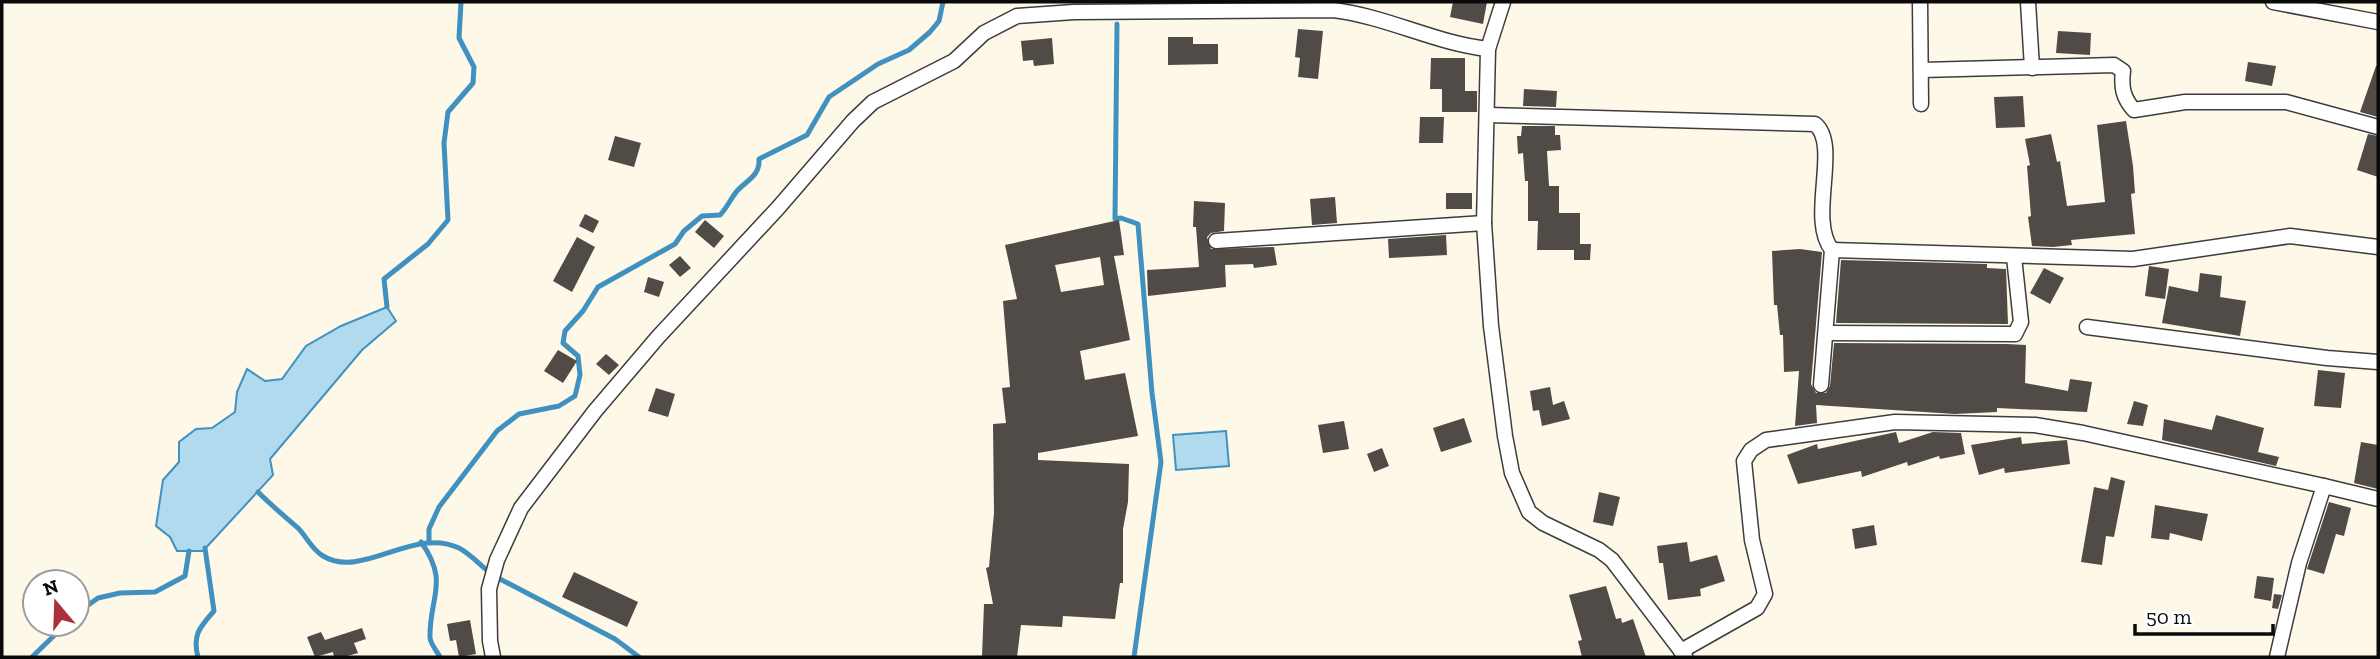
<svg xmlns="http://www.w3.org/2000/svg" width="2380" height="659" font-family="'Zilla Slab',serif">
	<style>
		.water { fill: #b2daef; stroke: #4091bf; stroke-width: 2 }
		.lines { fill: none; stroke-linecap: round; stroke-linejoin: round }
		.stream { stroke: #4091bf; stroke-width: 5 }
		.building { fill: #514b47; fill-rule: evenodd }
		.minor-casing { stroke: #3d3d3d; stroke-width: 17 }
		.minor { stroke: #fff; stroke-width: 14 }
	</style>
	<rect width="100%" height="100%" fill="#fdf8e8"/>
	<g class="water">
		<path d="M387,307L396,321L362,350L270,459L273,475L203,551H177L170,537L156,526L163,480L179,462V442L196,429L212,428L235,412L237,392L247,369L265,381L282,379L306,346L341,326Z"/>
		<path d="M1226,431L1229,466L1176,470L1173,435Z"/>
	</g>
	<g class="lines">
		<g class="stream">
			<path d="M1117,24L1115,219L1121,218L1138,224L1152,393L1161,462L1134,657"/>
			<path d="M387,307L384,279L428,244L448,220L444,143L448,112L473,83L474,67L459,38L461,2"/>
			<path d="M258,492C271,505 284,516 298,528C307,537 311,549 323,556C362,580 414,526 459,548C469,553 479,564 488,571"/>
			<path d="M421,542C450,582 429,597 430,638C431,645 437,651 440,657"/>
			<path d="M429,542V529L439,507L497,431L519,414L559,406L575,396L580,375L578,356L563,343L565,331L583,311L598,287L675,244L684,231L702,216L720,215C727,208 731,198 737,191C747,180 760,176 759,159L807,135L829,97L878,64L909,50L930,32L939,21L943,2"/>
			<path d="M500,579L615,639L639,657"/>
			<path d="M77,613L98,598L120,593L155,592L185,576L189,551"/>
			<path d="M32,657L66,624"/>
			<path d="M198,657C192,635 200,627 214,611L205,548"/>
		</g>
	</g>
	<g class="building">
		<path d="M1453,2H1487L1483,24L1450,17Z"/>
		<path d="M1298,29L1323,31L1318,79L1298,77L1300,58L1295,57Z"/>
		<path d="M2058,31L2091,33L2090,55L2056,53Z"/>
		<path d="M1168,37H1193V44H1218V64L1168,65Z"/>
		<path d="M1052,38L1054,64L1034,66L1033,60L1023,61L1021,41Z"/>
		<path d="M1431,58H1465V91H1477V112H1442V89H1430Z"/>
		<path d="M2248,62L2276,66L2272,86L2245,81Z"/>
		<path d="M2376,66H2378V117L2360,112Z"/>
		<path d="M1524,89L1557,91L1556,107L1523,106Z"/>
		<path d="M2023,96L2025,127L1996,128L1994,97Z"/>
		<path d="M1420,117H1444L1443,143H1419Z"/>
		<path d="M2126,121L2133,166L2135,193L2131,194L2135,234L2071,240L2072,245L2053,247L2032,246L2028,217L2031,216L2027,166L2030,165L2025,139L2051,134L2057,162L2060,161L2067,206L2105,202L2097,125Z"/>
		<path d="M1522,126H1555V135H1560L1561,150L1547,151L1549,186H1559V213H1580V244H1591L1590,260H1574V250H1537L1538,221H1528V181H1525L1523,153L1518,154L1517,136H1521Z"/>
		<path d="M2368,134L2378,136V177L2357,170Z"/>
		<path d="M615,136L641,143L634,167L608,160Z"/>
		<rect x="1446" y="193" width="26" height="16"/>
		<path d="M1335,197L1337,223L1312,225L1310,199Z"/>
		<path d="M1194,201L1225,203L1224,231L1211,233L1207,237L1211,249L1274,247L1277,265L1254,268L1253,264L1225,265L1226,287L1148,296L1147,270L1199,267L1196,227H1193Z"/>
		<path d="M585,214L599,221L593,233L579,226Z"/>
		<path d="M705,220L724,236L714,248L695,232Z"/>
		<path d="M1119,220L1124,255L1114,256L1130,340L1080,351L1085,380L1125,373L1138,436L1038,453V460L1129,464L1128,502L1123,529V583H1120L1115,619L1063,616L1062,627L1021,625L1017,657H982L984,604H993L986,568L989,567L994,513L993,424L1006,423L1002,388L1010,387L1003,301L1017,299L1005,245ZM1100,257L1104,285L1061,292L1055,265Z"/>
		<path d="M1446,235L1447,255L1389,258L1388,239Z"/>
		<path d="M577,237L595,247L572,292L553,281Z"/>
		<path d="M1800,249L1822,252L1811,384L1816,393H1826L1830,386L1834,343L2007,344L2026,345L2025,383L2068,391L2070,379L2092,382L2087,412L1997,408V412L1955,414L1816,405L1817,423L1795,426L1799,371L1784,372L1783,335H1780L1777,305H1774L1772,251Z"/>
		<path d="M680,256L691,268L680,277L669,265Z"/>
		<path d="M1841,260L1987,264V268L2006,269L2008,324L1836,323Z"/>
		<path d="M2149,266L2169,269L2165,299L2145,296Z"/>
		<path d="M2044,268L2064,278L2050,304L2030,293Z"/>
		<path d="M2200,273L2222,276L2220,297L2246,301L2240,336L2162,323L2169,286L2198,292Z"/>
		<path d="M648,277L664,282L659,297L644,292Z"/>
		<path d="M558,350L577,361L563,383L544,371Z"/>
		<path d="M606,354L619,365L609,375L596,364Z"/>
		<path d="M2318,370L2345,373L2341,408L2314,406Z"/>
		<path d="M1550,387L1553,405L1564,401L1570,419L1542,426L1539,410L1533,411L1530,391Z"/>
		<path d="M656,388L675,394L668,417L648,411Z"/>
		<path d="M2134,401L2148,405L2143,426L2127,424Z"/>
		<path d="M2216,415L2264,428L2258,452L2279,457L2276,466L2162,440L2164,419L2212,430Z"/>
		<path d="M1464,418L1472,442L1441,452L1433,428Z"/>
		<path d="M1344,421L1349,449L1323,453L1318,425Z"/>
		<path d="M1896,432L1899,443L1933,432L1961,433L1965,454L1940,459L1939,456L1908,466L1907,462L1862,477L1861,471L1798,484L1787,455L1817,444L1818,449Z"/>
		<path d="M2021,437L2022,444L2067,440L2070,464L2005,473L2004,468L1979,475L1971,445Z"/>
		<path d="M2361,442L2378,445V489L2354,483Z"/>
		<path d="M1382,448L1389,466L1374,472L1367,454Z"/>
		<path d="M2111,477L2125,481L2114,537L2106,536L2102,565L2081,562L2094,487L2108,490Z"/>
		<path d="M1599,492L1620,497L1613,526L1593,522Z"/>
		<path d="M2329,502L2351,508L2344,536L2336,534L2324,574L2307,569Z"/>
		<path d="M2155,505L2208,514L2202,541L2170,533L2169,540L2151,538Z"/>
		<path d="M1874,525L1877,545L1855,549L1852,529Z"/>
		<path d="M1687,542L1690,562L1717,555L1725,581L1700,589L1701,596L1668,600L1663,563H1659L1657,546Z"/>
		<path d="M574,572L638,602L627,627L562,597Z"/>
		<path d="M2257,576L2274,578L2271,601L2254,598Z"/>
		<path d="M1606,586L1616,619L1621,618L1622,623L1633,619L1646,657H1582L1578,641L1582,640L1569,595Z"/>
		<path d="M2274,594L2282,595L2278,609L2272,608Z"/>
		<path d="M470,620L476,654L459,657L456,640L450,641L447,624Z"/>
		<path d="M362,628L366,639L354,643L358,653L344,657H334L333,652L315,657L307,637L321,632L325,640Z"/>
	</g>
	<g class="lines">
		<defs>
			<g id="minor">
				<path d="M1503,2L1488,49L1484,223L1491,326L1505,436L1512,473L1529,512L1543,523L1599,550L1612,560L1685,656"/>
				<path d="M1920,2L1921,104"/>
				<path d="M2028,2L2032,68"/>
				<path d="M2273,2L2378,22"/>
				<path d="M1922,70L2114,65L2123,71C2121,87 2123,98 2134,110L2185,102H2286L2378,127"/>
				<path d="M1488,115L1815,124C1841,145 1807,219 1832,250"/>
				<path d="M1216,241L1484,223"/>
				<path d="M2087,327L2327,358L2378,362"/>
				<path d="M1827,333L2015,334L2021,322L2014,257"/>
				<path d="M1821,385L1832,250L2133,259L2290,236L2378,247"/>
				<path d="M1681,651L1757,608L1765,594L1752,540L1744,461L1751,450L1766,440L1895,422L2035,425L2083,433L2324,486"/>
				<path d="M493,657L490,641L489,589L497,560L521,508L595,411L658,337L778,208L853,121L873,102L954,61L984,33L1017,16L1074,12L1333,10C1389,17 1434,43 1488,49"/>
				<path d="M2277,657L2299,563L2324,486L2378,499"/>
			</g>
		</defs>
		<use href="#minor" class="minor-casing"/>
		<use href="#minor" class="minor"/>
	</g>
	<rect width="2380" height="659" fill="none" stroke="#0a0a0a" stroke-width="7"/>
	<g transform="translate(56 603) rotate(341)"><circle r="33" fill="#ffffff" stroke="#9d9d9d" stroke-width="2"/>
	<path d="M0-5L12 26L0 18L-12 26Z" fill="#ab303a"/>
	<text y="-10" font-size="19" font-weight="bold" text-anchor="middle" fill="#0a0a0a">N</text>
	</g>
	<path d="M2135 624v10h138v-10" fill="none" stroke="#0a0a0a" stroke-width="3.5"/>
	<text x="2146" y="624" font-size="21" fill="#0a0a0a" stroke="#ffffff" stroke-width="5" paint-order="stroke">50 m</text>
</svg>
